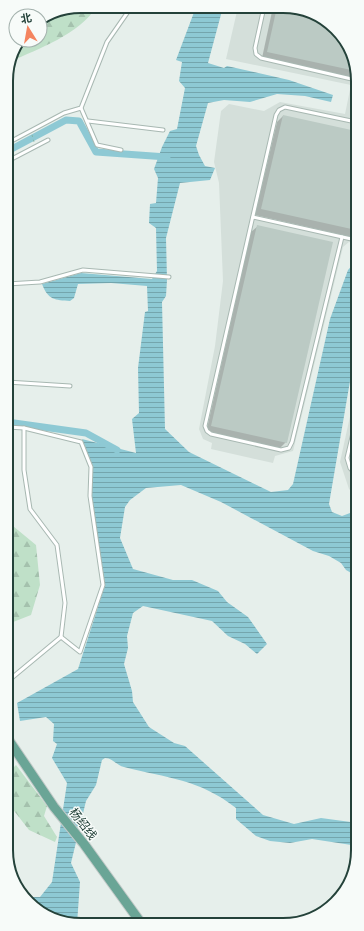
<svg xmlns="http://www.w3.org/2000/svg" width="364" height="931" font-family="Roboto,'Noto Sans SC',sans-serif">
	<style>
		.built { fill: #d4dfda }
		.forest { fill: url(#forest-firs) }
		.water { fill: url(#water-rules) }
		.shadow { fill: #0003 }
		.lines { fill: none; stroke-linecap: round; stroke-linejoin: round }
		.canal { stroke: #8ec9d4; stroke-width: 7 }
		.building { fill: #bbcac4 }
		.lane-casing { stroke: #a8b8b2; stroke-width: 5 }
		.primary-casing { stroke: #c2cac8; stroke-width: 11 }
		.path { stroke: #86b3a5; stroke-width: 1; stroke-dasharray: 2 3; stroke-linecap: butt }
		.lane { stroke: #fff; stroke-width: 3 }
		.primary { stroke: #6aa596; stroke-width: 9 }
		.labels { text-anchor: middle; stroke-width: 3; stroke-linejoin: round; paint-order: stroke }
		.street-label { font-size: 12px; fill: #24423a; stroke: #f7fbf9 }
		.rim { fill: none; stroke: #24423a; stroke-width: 2 }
	</style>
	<defs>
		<pattern id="forest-firs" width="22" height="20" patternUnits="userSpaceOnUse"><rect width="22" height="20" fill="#bfe0c8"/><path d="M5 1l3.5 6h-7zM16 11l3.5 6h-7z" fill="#a4c1ad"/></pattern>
		<pattern id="water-rules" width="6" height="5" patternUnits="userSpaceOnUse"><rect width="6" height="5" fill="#8ec9d4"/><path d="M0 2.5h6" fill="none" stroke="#74a5ad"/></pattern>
	</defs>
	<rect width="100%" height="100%" fill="#e6efeb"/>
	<g class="built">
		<path d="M238,7H298L336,28L356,62V244L349,242L343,247L293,451L275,456L273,463L211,449L212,443L203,439L199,429L215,346L223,281L219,183L214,162L221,111L229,104L264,111L280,102L345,114L351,85L226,59Z"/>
		<path d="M356,389L357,497L349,489L340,462Z"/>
	</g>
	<g class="forest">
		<path d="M81,6H97C79,35 39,48 10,62L14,47L19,40H40V21Z"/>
		<path d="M7,517L13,526L36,545L40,585L31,615L8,624Z"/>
		<path d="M16,765L47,806L44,816L57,837L55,842L29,830L8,803L9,772Z"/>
	</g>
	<path class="water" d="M196,7H223L208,63L224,68L227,66L289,80L333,95L331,102L305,96L277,94L250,102L224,100L208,103L196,146L199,155L205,166L215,168L210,180L180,183L166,238L167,280L166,296L162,302L165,429L189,452L271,492L288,490L293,484L330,319L348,270L356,261V346L329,504L332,512L342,516L350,513L357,514V580L353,574L346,570L341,563L329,556L313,551L221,502L181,485L146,488L130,500L125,507L120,538L133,569L173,580H192L218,591L227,602L248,617L267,644L257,654L245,644L228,636L212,621L143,606L133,613L127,636L128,648L124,664L132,691L133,702L149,727L174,743L185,746L263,815L294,824L321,818L358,823V846L312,839L290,843L270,841L256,836L236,819V808C199,779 167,778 124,767C117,766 113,758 105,758L102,760L96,785L86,801L71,863L80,882L77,924C60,924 34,912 26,897H40L52,882L67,783L52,758L57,744L53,741L54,724L46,717L20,721L17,703L78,669L105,585L91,496L93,467L82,439L136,453L132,419L139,413L138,368L145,312L148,311L147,286L111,283L78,284L74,298L70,301C55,300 48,300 42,284L81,273L152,279L157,271L156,228L149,223L150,204L156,203L158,178L154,169L162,147L170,131L177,129L185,88L179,81L182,62L176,60Z"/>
	<g class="shadow">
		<path d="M273,7H298L336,28L356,62V79L262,58Z"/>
		<path d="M283,116L356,132V238L255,215L277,122Z"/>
		<path d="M258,226L286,442L279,449L206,433L251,232Z"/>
	</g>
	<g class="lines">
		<g class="canal">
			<path d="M6,152L66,120L79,121L96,152L167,157"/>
			<path d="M7,422L86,433L117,450"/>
		</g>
	</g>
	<g class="building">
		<path d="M277,7H298L336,28L356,62V71L267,52Z"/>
		<path d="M283,115L356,131V230L261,209Z"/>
		<path d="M257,225L333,242L287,443L211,426Z"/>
	</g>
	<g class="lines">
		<defs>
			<g id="lane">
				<path d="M264,7L255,48L256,54L261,58L356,80"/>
				<path d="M81,108L97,145L121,150"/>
				<path d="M88,121L163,130"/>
				<path d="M6,144L64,113L81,108L107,42L132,6"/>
				<path d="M6,162L48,140"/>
				<path d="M253,217L356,240"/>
				<path d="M342,237L292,442L289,448L281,450L211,434L207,431L205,426L276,115L279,110L285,107L356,122"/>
				<path d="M7,284L40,282L83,270L169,277"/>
				<path d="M7,382L70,386"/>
				<path d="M357,416L347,458L350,468L357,476"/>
				<path d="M7,427L24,428L81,442L91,467L90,496L103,585L80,652L61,637"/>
				<path d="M8,681L61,637L65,603L57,545L30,509L24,470V428"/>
			</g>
			<path id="primary" d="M8,739L54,807L84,844L141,923"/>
		</defs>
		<use href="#lane" class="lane-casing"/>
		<use href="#primary" class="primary-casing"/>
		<path class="path" d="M32,135L34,142"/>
		<use href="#lane" class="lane"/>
		<use href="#primary" class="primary"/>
	</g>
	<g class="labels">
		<g class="street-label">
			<text transform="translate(83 824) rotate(52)" y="4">杨绍线</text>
		</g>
	</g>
	<path d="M0 0H364V931H0ZM81 13H283A68 68 0 0 1 351 81V850A68 68 0 0 1 283 918H81A68 68 0 0 1 13 850V81A68 68 0 0 1 81 13Z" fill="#f7fbf9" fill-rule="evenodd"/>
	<path class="rim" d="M81 13H283A68 68 0 0 1 351 81V850A68 68 0 0 1 283 918H81A68 68 0 0 1 13 850V81A68 68 0 0 1 81 13Z"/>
	<g transform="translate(28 28) rotate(349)"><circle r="19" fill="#f7fbf9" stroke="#a3b1ad"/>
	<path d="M0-3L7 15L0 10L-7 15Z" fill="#f4845f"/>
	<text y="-6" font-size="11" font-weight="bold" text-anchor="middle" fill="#24423a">北</text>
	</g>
</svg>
